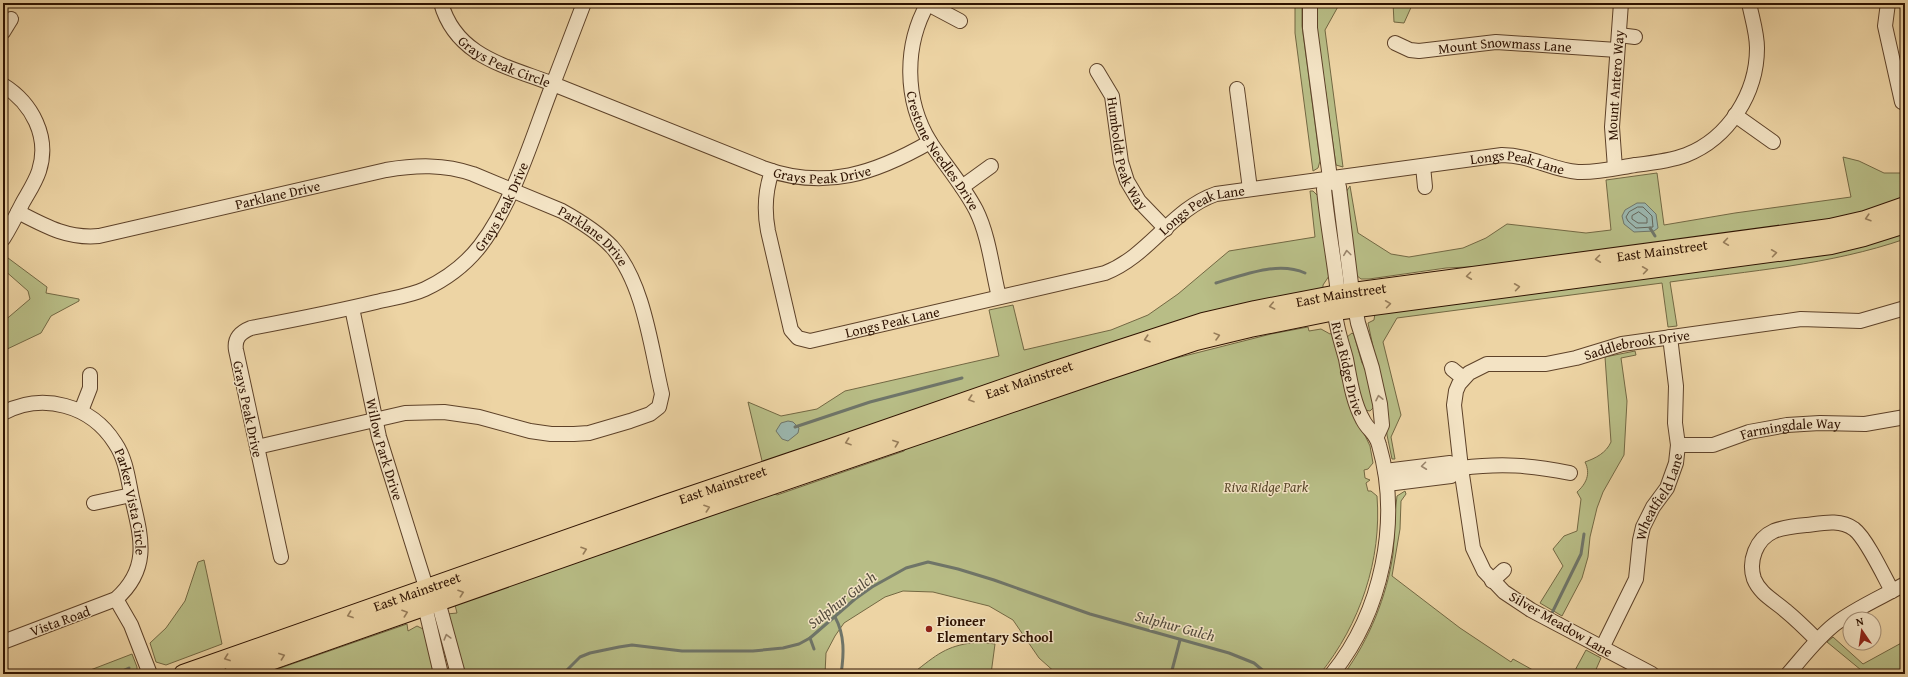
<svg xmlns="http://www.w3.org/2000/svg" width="1908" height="677" font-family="'Gentium Book Plus',serif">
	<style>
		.green { fill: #b8bd86; stroke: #736843 }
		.water { fill: #9bb7af; stroke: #6f7569 }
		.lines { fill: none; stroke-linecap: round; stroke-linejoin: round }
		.shore { stroke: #646458; stroke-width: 1 }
		.stream { stroke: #6f7569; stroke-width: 3 }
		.minor-casing { stroke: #5e4229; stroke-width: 16 }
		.major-casing { stroke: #2e1200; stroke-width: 20 }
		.minor { stroke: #f3e3c4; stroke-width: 14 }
		.major { stroke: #edd4a4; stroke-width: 18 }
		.oneway { stroke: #977d5a }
		.oneway2 { stroke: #9a856c }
		.poi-dot { fill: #8f2418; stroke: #f3e3c4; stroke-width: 1.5 }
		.labels { text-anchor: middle; stroke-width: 3; stroke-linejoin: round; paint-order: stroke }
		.street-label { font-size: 14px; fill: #2e1200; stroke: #f3e3c4 }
		.park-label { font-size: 14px; font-style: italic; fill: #574528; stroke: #f3e3c4 }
		.poi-label { font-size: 14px; font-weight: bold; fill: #2e1200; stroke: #f3e3c4; text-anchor: start }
		.water-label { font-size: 15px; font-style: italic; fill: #544c3d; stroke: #f3e3c4 }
	</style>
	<rect width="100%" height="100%" fill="#edd4a4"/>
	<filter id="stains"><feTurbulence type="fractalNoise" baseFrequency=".005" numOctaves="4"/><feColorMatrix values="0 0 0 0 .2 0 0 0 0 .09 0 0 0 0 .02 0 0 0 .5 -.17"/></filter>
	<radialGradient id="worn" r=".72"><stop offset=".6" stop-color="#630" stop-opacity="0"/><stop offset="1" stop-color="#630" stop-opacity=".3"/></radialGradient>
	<g class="green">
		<path d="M1295,3H1302V26L1320,161L1318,168L1313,171L1295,33Z"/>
		<path d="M1317,3H1340L1325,30L1343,167L1336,165L1317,31Z"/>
		<path d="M1393,3H1413L1404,23L1394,22Z"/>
		<path d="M1843,157L1859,161L1884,173H1905V200L1855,216L1511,265L1446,268L1369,279H1361L1356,275L1346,192L1350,186L1358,233L1391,254L1409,257L1463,248L1486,238L1507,224L1586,233L1611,230L1606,180L1657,173L1664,225L1735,213L1851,197Z"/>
		<path d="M1310,191H1313L1321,199L1331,273L1323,285V290L763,465L748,402L781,416L817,409L845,391L999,356L989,310L1013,305L1024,350L1111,330L1148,315L1178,294L1229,251L1315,237Z"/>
		<path d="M1905,230V239C1830,265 1749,271 1670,282L1677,326L1668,327L1662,283L1397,318L1383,342L1401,415L1391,437L1395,459H1392L1387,435L1384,399L1368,323L1374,320L1375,313Z"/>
		<path d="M4,255L47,287L46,293L79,299V301L51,316L41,333L3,351V322L30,299L28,291L3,269Z"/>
		<path d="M1308,327L1309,331L1321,329L1330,334L1335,332L1352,408L1370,446L1373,463L1368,469L1364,470L1365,478L1370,480L1366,483L1368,491H1371L1377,496C1382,560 1360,624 1320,674H1057L1039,658L1013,620L989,606L933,592L903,591L885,597L844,623L835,636L826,653L825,674H461L447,614L457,613L455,605L772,492L777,495L904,451L908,445L1133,369L1271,334Z"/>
		<path d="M1352,333L1354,335L1362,363L1367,370L1375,406L1370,411L1365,410L1363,407L1347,337Z"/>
		<path d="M1635,351L1636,355L1621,358L1627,401L1624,455L1603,492L1597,508L1590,537L1588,557L1582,578L1562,616L1540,603L1563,566L1553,549L1564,536L1577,531L1581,499L1577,492C1586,484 1591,474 1585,462C1596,458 1606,453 1611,442L1605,357Z"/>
		<path d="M1405,491L1406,494L1401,501L1400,529L1392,576L1460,628L1511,662L1513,659L1540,674H1344C1369,640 1387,596 1393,554C1395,535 1394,515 1397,496Z"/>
		<path d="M204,560L222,644L166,665L156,662L150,643L166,628L185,601L198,562Z"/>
		<path d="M407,624L408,631L417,626L425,630L435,674H263Z"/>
		<path d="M1833,637L1863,664L1905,641V674H1858L1861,670L1827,642Z"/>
		<path d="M979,642L995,644L991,674H916L917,670C940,652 949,645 979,642Z"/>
		<path d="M1586,650L1601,658L1594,674H1573Z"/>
		<path d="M132,654L137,667V674H80Z"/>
	</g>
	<g class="water">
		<path d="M1637,203H1645L1656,214L1658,228L1654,231L1634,232L1624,224L1622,216L1625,210Z"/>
		<path d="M788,421L793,422L799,428L798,433L788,441L782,439L776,431L781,423Z"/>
	</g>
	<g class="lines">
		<g class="shore">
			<path d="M1638,207H1643L1652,216L1653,227L1636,228L1628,221L1626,217L1629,212Z"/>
			<path d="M1639,212L1647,218V223H1638L1632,219V216Z"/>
		</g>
		<g class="stream">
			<path d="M1650,228L1655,236"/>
			<path d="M1216,283C1243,275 1278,261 1305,273"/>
			<path d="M795,427L870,402L962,378"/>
			<path d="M1552,613L1581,554L1584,534"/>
			<path d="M835,617C845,635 844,655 841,674"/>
			<path d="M810,638L814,649"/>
			<path d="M116,674L129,668"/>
			<path d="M563,674L580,657L590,653L619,647L632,645L682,651H753L783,648L799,644L810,638L855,599L872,587L906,568L928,562L958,569L994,580L1090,614L1229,653L1254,663L1267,674"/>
			<path d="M1171,674L1180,640"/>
		</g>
		<defs>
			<g id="minor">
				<path id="s1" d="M441,3C456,57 507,66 553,84L584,3"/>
				<path id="s2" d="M928,3C904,45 904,100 930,142C945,165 963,185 976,210C989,236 992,269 999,297"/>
				<path id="s3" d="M1310,3V28L1330,178L1324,189C1327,221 1333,253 1337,285C1338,294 1335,303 1335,312C1336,327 1342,344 1346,359C1350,380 1353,402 1363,420C1368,430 1376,433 1379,445C1401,521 1382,612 1332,674"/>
				<path d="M1888,3L1885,26L1902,102"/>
				<path d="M928,4L960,21"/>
				<path d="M3,32L11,19"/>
				<path d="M1619,35L1635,37"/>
				<path id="s4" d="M1395,43L1410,50L1419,51L1496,42L1617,50"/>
				<path id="s5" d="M1097,71L1112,96L1121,162L1127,181L1139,201L1166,229"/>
				<path d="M3,85C32,103 50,137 39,171C35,183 28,193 22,204C16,216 10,228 3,239"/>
				<path d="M1237,89L1250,189"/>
				<path d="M1735,115L1773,142"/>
				<path d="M1423,166L1425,187"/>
				<path id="s6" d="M1615,168L1612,127L1621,3"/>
				<path id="s7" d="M772,171C765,191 764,210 768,231L791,330L798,338L810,341L1105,273C1149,256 1172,209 1216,194L1502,155C1531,155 1551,170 1578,172C1597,173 1617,168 1635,165C1652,163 1670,161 1686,155C1729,138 1757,93 1757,48C1757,33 1752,18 1749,3"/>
				<path d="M1330,178L1339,187L1352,292L1358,323L1372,368L1380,404L1382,425L1377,436"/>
				<path d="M962,187L991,166"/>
				<path id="s8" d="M18,212C45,226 68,239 99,236L386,170C416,165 444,164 473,174L562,211C580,221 598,232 612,247C644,283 651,348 662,394L659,407L650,414L630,421L589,433L574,434H551L530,431L479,417L444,412L405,413L257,447"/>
				<path id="s9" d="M352,308L379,437L426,587L425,606L441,674"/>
				<path d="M1452,369L1463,378"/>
				<path d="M81,411L90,388V375"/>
				<path id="s10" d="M3,413C43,392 91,405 115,443C126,459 128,479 132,498C141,537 151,568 116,599L3,642"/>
				<path id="s11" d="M1678,445H1713L1749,432L1787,425L1820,423L1865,424L1905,417"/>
				<path d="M1461,468C1502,463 1529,465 1570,473"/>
				<path d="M1385,471L1450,463L1461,468"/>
				<path d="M1387,484L1451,476L1461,468"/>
				<path d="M94,503L131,495"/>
				<path id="s12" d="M281,557L236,350C234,338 241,332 251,328C293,320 335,312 376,302C392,298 410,296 425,289C446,279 466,264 480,246C514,202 533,135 553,84L763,168C825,191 876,173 930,142"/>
				<path d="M1492,581L1504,570"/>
				<path d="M432,594L438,601L458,674"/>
				<path d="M116,599L131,625L150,674"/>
				<path d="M1817,640C1807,630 1797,620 1786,611C1775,601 1760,594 1754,579C1748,561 1756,539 1774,531C1784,527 1796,526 1807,525C1823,523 1840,519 1854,529C1866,538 1884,576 1892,591"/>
				<path id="s13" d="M1602,648L1636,579L1640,540L1643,527L1653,507L1667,488L1676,463L1678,445L1675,423L1676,386L1670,337"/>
				<path id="s14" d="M1652,674L1531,610L1504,592L1484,571L1473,548L1461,468L1454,405L1456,391L1459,384L1469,373L1487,364H1546L1576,358L1622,344L1801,319L1860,321L1905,308"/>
				<path d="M1788,674C1803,657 1817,638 1835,624C1856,608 1882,597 1905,584"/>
			</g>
			<g id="major">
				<path id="s15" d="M183,674L663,505L828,449L1053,371L1203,322L1255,310L1338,294L1830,228L1865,220L1905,206"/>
				<path d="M233,674L682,516L1100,373L1196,341L1250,328L1335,311L1831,245L1864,237L1905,224"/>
			</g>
		</defs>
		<use href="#minor" class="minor-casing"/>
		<use href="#major" class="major-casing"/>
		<use href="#minor" class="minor"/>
		<use href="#major" class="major"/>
	</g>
	<defs><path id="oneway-chevron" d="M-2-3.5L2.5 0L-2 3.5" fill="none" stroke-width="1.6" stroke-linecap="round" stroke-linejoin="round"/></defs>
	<g class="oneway">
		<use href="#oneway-chevron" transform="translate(1868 218) rotate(163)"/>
		<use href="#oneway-chevron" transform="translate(1726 242) rotate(172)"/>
		<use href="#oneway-chevron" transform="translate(1774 253) rotate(-8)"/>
		<use href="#oneway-chevron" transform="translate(1598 259) rotate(173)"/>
		<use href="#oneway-chevron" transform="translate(1645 270) rotate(-8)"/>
		<use href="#oneway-chevron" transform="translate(1469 276) rotate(173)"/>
		<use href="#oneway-chevron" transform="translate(1517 287) rotate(-8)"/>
		<use href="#oneway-chevron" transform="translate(1388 304) rotate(-8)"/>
		<use href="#oneway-chevron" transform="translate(1272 306) rotate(168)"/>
		<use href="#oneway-chevron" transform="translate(1217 336) rotate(-15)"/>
		<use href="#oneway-chevron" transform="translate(1147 339) rotate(162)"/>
		<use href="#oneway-chevron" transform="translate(971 399) rotate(161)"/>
		<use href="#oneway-chevron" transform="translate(848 442) rotate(161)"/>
		<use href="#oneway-chevron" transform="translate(896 443) rotate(-20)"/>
		<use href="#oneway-chevron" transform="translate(707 508) rotate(-19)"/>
		<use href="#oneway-chevron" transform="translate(584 550) rotate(-19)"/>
		<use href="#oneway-chevron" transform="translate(461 593) rotate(-19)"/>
		<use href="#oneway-chevron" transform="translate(405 613) rotate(-19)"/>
		<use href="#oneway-chevron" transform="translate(350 615) rotate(160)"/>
		<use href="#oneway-chevron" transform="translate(282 656) rotate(-20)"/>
		<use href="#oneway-chevron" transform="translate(227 658) rotate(160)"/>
	</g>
	<g class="oneway2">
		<use href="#oneway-chevron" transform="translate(1347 253) rotate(-97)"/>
		<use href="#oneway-chevron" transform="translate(1379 398) rotate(-102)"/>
		<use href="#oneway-chevron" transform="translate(1424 466) rotate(173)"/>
		<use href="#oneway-chevron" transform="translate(447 637) rotate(-105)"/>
	</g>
	<circle class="poi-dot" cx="929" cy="629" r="4"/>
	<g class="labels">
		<g class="street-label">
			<text dy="5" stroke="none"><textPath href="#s4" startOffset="112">Mount Snowmass Lane</textPath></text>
			<text dy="5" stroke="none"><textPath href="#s1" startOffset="91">Grays Peak Circle</textPath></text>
			<text dy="5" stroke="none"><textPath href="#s6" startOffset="83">Mount Antero Way</textPath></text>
			<text dy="5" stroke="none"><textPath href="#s2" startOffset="159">Crestone Needles Drive</textPath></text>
			<text dy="5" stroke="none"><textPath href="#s5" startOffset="89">Humboldt Peak Way</textPath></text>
			<text dy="5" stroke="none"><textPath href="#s7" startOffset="930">Longs Peak Lane</textPath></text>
			<text dy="5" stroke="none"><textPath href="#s12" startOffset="955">Grays Peak Drive</textPath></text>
			<text dy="5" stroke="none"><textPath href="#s8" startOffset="269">Parklane Drive</textPath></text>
			<text dy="5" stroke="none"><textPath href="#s12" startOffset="535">Grays Peak Drive</textPath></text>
			<text dy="5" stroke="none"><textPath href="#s7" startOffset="606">Longs Peak Lane</textPath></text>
			<text dy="5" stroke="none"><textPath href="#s8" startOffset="605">Parklane Drive</textPath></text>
			<text dy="5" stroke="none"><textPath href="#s15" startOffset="1544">East Mainstreet</textPath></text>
			<text dy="5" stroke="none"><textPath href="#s15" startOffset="1220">East Mainstreet</textPath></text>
			<text dy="5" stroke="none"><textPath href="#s7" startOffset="270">Longs Peak Lane</textPath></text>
			<text dy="5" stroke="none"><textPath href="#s14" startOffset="577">Saddlebrook Drive</textPath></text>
			<text dy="5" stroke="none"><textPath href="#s3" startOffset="371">Riva Ridge Drive</textPath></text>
			<text dy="5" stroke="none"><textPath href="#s15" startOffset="896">East Mainstreet</textPath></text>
			<text transform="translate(248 409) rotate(78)" y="5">Grays Peak Drive</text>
			<text dy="5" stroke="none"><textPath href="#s11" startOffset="115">Farmingdale Way</textPath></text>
			<text dy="5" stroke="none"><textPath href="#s9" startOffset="145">Willow Park Drive</textPath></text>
			<text dy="5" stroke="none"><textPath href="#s15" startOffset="572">East Mainstreet</textPath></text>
			<text dy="5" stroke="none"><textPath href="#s13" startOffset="164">Wheatfield Lane</textPath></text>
			<text dy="5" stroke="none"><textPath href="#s10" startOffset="189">Parker Vista Circle</textPath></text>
			<text dy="5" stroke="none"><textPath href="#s15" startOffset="248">East Mainstreet</textPath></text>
			<text transform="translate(60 621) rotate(-20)" y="5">Vista Road</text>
			<text transform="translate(1561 624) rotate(30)" y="5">Silver Meadow Lane</text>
		</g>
		<g class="park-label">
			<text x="1266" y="492">Riva Ridge Park</text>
		</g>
		<g class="poi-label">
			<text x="937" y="626">Pioneer<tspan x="937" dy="16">Elementary School</tspan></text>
		</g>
		<g class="water-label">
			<text transform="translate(842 600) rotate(-38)" y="5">Sulphur Gulch</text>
			<text transform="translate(1175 626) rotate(15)" y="5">Sulphur Gulch</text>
		</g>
	</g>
	<rect width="1908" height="677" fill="none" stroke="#edd4a4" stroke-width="16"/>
	<rect x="4" y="4" width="1900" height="669" fill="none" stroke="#2e1200" stroke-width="2"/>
	<rect x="8" y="8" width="1892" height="661" fill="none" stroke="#2e1200"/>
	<g transform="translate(1862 631) rotate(347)"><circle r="19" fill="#f3e3c4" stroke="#a48f76"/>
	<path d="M0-3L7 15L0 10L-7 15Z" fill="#8f2418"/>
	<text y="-6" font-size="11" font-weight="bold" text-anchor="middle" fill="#2e1200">N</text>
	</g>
	<rect width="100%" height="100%" filter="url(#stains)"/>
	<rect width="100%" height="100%" fill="url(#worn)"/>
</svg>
